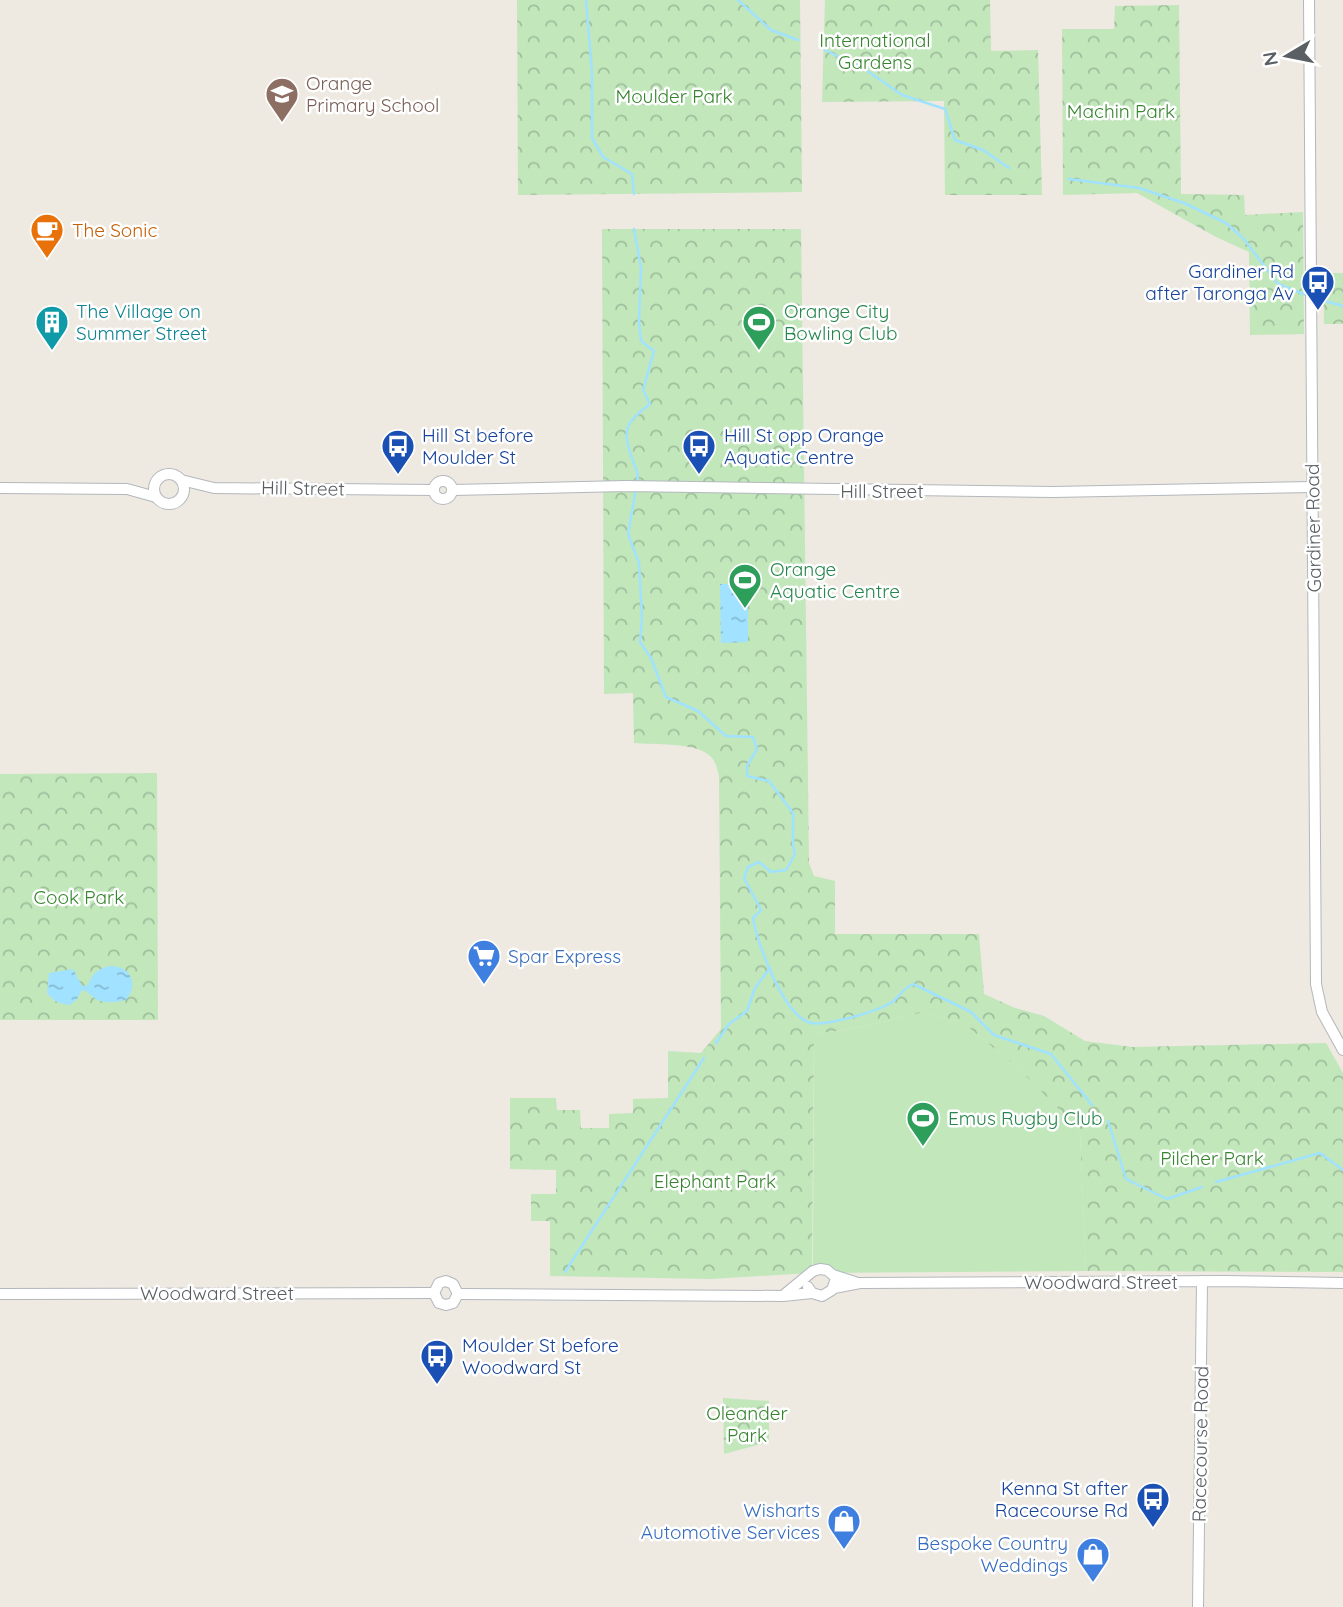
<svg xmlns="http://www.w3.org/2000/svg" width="1343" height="1607" font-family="Quicksand,sans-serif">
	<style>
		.grass { fill: #c1e7bb }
		.park { fill: url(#park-crowns) }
		.water { fill: url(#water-ripples) }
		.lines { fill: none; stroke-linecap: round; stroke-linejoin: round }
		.stream { stroke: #a0e2ff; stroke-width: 2.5 }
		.secondary-casing { stroke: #b3b8bd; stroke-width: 12 }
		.secondary { stroke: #fff; stroke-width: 10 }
		.labels { text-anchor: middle; stroke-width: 5; stroke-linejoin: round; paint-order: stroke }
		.park-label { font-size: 19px; fill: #36852e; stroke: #fff }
		.education-label { font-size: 19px; fill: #785e54; stroke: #fff; text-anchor: start }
		.food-label { font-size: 19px; fill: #c56008; stroke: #fff; text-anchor: start }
		.transit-label { font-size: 19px; fill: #164399; stroke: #fff; text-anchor: start }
		.culture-label { font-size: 19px; fill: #0d838f; stroke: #fff; text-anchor: start }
		.leisure-label { font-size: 19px; fill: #27864d; stroke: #fff; text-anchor: start }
		.street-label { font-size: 19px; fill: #5a5f63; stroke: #fff }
		.shop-label { font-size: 19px; fill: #366cbe; stroke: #fff; text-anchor: end }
	</style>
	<defs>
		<pattern id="park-crowns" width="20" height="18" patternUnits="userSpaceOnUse" patternTransform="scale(1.75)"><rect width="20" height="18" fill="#c1e7bb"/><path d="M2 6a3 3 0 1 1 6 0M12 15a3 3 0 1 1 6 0" fill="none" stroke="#a0be9c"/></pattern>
		<pattern id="water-ripples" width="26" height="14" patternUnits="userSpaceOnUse" patternTransform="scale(1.75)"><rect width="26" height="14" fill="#a0e2ff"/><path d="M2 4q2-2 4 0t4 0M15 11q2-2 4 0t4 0" fill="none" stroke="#85bad2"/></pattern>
	</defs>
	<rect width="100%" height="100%" fill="#eee9e1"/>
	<path class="grass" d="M924,1012L963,1023L1017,1067L1080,1131L1086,1271L813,1273L814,1034L857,1028Z"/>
	<g class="park">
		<path d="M517,0H800L802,192L518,195Z"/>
		<path d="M825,0H990L991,51L1038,50L1042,195H945L944,101L822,102Z"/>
		<path d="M1179,5L1181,194L1244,195L1245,215L1303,212L1304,334L1250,335L1249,252L1216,237L1137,193L1063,195L1062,29H1114L1115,6Z"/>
		<path d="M602,229H801L809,863L814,876L835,881V934H979L984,994L1015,1008L1044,1016L1085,1041L1132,1047L1326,1043L1343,1073V1272L1086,1271L1080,1131L1017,1067L963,1023L924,1012L857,1028L814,1034L812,1273L711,1279L550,1276V1221H531V1194H556V1170L510,1169V1098H556L557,1110H580L581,1128H609V1114L633,1113V1099L668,1098V1051L701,1053L721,1029L719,776C717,769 716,761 710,756C696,742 653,745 634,743L633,693L604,694Z"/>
		<path d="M1323,273H1343V324H1324Z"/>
		<path d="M157,773L158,1020H0V774Z"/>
		<path d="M723,1398L769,1401V1442L724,1454Z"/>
	</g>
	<g class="water">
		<path d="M720,584H748V642L721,643Z"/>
		<path d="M110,966C131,966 139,984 126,1000C118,1002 104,1004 96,999C90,996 90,992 82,990L77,999L70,1005C59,1004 53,1001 47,993L49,973L73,969L82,986L88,985C93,973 97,969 110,966Z"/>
	</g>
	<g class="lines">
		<g class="stream">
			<path d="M586,0L592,73V138L603,157L632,174L634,194"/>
			<path d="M738,0L771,30L798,40"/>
			<path d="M825,50L866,70L902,95L945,109L955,140L983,150L1009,168"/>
			<path d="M1069,179L1139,188L1184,203L1226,223L1243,238L1278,284L1306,295"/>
			<path d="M634,229L641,268L639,322L641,341L654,351L643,390L650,404C625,423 621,430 633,461C636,469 639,474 637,482"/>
			<path d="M1318,299L1343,306"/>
			<path d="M636,489L628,534L639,563L642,618L640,642L651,658L666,697L698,711L726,736L753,737L757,749L747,766V776L769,781L793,813V845L795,854L786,870L771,872L759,862L748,867L744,878L761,910L753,918C757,943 784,1017 811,1023C827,1026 874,1012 889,1004C898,1000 899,991 913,984L971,1012L994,1035L1051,1054L1092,1105"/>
			<path d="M716,1043L729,1024L747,1011L755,988L770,968"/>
			<path d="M1108,1121L1126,1179L1167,1199L1202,1187"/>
			<path d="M1216,1182L1320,1153L1343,1170"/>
			<path d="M565,1272L704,1058"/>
		</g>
		<defs>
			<g id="secondary">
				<path d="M1309,0L1316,984L1322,1012L1343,1050"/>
				<circle cx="169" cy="489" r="15"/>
				<path d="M181,480L214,488L433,490"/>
				<circle cx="443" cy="490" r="9"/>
				<path d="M0,488L127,489L156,497"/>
				<path d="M452,490L625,486L1053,492L1312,487"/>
				<path d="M808,1287L812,1293L822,1296L832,1290L835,1281"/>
				<path d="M834,1288L860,1283L1224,1281L1343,1283"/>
				<path d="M434,1293L439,1283L446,1281L453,1284L458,1294"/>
				<path d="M434,1293L439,1303L446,1305L453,1303L458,1294"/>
				<path d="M0,1294L434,1293"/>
				<path d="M458,1294L783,1296L812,1293"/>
				<path d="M785,1294L813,1271L820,1269L827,1270L833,1275L855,1282"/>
				<path d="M1198,1607L1202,1281"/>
			</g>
		</defs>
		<use href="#secondary" class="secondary-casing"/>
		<use href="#secondary" class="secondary"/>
	</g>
	<defs>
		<symbol id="school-pin" viewBox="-11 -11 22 30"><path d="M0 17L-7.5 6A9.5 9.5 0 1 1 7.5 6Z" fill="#8d6e63" stroke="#fff"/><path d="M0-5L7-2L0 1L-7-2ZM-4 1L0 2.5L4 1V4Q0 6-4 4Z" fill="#fff"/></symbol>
		<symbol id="cafe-pin" viewBox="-11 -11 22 30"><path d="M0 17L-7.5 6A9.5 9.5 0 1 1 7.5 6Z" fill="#e8710a" stroke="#fff"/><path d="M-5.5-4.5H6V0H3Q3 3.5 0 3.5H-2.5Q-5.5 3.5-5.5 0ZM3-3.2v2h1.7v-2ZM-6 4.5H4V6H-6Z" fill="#fff"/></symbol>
		<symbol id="bus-pin" viewBox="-11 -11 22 30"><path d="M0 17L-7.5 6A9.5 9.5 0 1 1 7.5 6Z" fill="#1a4fb4" stroke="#fff"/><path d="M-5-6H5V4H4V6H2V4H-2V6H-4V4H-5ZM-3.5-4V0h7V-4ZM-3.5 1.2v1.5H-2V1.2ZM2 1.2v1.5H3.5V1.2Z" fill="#fff"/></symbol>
		<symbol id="building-pin" viewBox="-11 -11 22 30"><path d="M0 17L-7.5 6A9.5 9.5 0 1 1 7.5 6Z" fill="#0f9aa8" stroke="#fff"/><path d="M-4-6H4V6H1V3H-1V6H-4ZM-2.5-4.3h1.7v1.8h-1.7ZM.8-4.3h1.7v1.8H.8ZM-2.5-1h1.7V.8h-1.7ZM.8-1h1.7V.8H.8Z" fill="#fff"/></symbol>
		<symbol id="stadium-pin" viewBox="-11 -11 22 30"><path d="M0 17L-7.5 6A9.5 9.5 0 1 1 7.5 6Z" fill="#2e9e5b" stroke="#fff"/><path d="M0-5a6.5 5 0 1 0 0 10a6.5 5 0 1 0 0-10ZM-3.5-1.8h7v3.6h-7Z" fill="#fff"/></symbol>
		<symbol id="supermarket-pin" viewBox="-11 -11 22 30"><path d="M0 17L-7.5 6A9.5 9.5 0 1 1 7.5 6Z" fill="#3f7fe0" stroke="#fff"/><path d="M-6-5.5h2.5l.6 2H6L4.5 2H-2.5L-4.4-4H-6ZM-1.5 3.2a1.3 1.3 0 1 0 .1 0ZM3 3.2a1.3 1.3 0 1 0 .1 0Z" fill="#fff"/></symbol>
		<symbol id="shop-pin" viewBox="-11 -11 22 30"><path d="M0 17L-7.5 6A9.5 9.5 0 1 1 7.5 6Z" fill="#3f7fe0" stroke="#fff"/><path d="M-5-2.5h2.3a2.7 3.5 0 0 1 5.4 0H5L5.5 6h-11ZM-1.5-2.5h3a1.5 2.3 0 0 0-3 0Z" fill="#fff"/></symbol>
	</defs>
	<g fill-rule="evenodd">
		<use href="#school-pin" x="263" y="75" width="38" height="52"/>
		<use href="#cafe-pin" x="28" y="211" width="38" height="52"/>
		<use href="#bus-pin" x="1299" y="263" width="38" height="52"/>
		<use href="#building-pin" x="33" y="303" width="38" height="52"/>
		<use href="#stadium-pin" x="740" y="303" width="38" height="52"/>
		<use href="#bus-pin" x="379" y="427" width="38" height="52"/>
		<use href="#bus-pin" x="680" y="427" width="38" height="52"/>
		<use href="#stadium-pin" x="726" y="561" width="38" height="52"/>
		<use href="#supermarket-pin" x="465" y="937" width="38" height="52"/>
		<use href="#stadium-pin" x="904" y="1099" width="38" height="52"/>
		<use href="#bus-pin" x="418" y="1337" width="38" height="52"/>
		<use href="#bus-pin" x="1134" y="1480" width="38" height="52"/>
		<use href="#shop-pin" x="825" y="1502" width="38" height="52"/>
		<use href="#shop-pin" x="1074" y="1535" width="38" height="52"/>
	</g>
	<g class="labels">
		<g class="park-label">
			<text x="875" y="47">International<tspan x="875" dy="22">Gardens</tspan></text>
			<text x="674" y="103">Moulder Park</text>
			<text x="1121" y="118">Machin Park</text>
			<text x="79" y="904">Cook Park</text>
			<text x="1212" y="1165">Pilcher Park</text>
			<text x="715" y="1188">Elephant Park</text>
			<text x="747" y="1420">Oleander<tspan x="747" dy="22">Park</tspan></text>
		</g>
		<g class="education-label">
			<text x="306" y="90">Orange<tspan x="306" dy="22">Primary School</tspan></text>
		</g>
		<g class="food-label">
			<text x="72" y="237">The Sonic</text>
		</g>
		<g class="transit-label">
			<text x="1294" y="278" text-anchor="end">Gardiner Rd<tspan x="1294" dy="22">after Taronga Av</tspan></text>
			<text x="422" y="442">Hill St before<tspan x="422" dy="22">Moulder St</tspan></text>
			<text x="724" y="442">Hill St opp Orange<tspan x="724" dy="22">Aquatic Centre</tspan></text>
			<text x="462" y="1352">Moulder St before<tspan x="462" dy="22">Woodward St</tspan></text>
			<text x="1128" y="1495" text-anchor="end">Kenna St after<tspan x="1128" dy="22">Racecourse Rd</tspan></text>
		</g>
		<g class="culture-label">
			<text x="76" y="318">The Village on<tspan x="76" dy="22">Summer Street</tspan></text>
		</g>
		<g class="leisure-label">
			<text x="784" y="318">Orange City<tspan x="784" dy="22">Bowling Club</tspan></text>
			<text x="770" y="576">Orange<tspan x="770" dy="22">Aquatic Centre</tspan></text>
			<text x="948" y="1125">Emus Rugby Club</text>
		</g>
		<g class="street-label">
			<text transform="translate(303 488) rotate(1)" y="7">Hill Street</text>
			<text x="882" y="498">Hill Street</text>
			<text transform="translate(1313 528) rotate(-91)" y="7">Gardiner Road</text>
			<text x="1101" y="1289">Woodward Street</text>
			<text x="217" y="1300">Woodward Street</text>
			<text transform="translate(1200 1444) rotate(-89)" y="7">Racecourse Road</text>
		</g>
		<g class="shop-label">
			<text x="508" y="963" text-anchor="start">Spar Express</text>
			<text x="820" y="1517">Wisharts<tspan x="820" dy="22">Automotive Services</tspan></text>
			<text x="1068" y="1550">Bespoke Country<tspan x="1068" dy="22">Weddings</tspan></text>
		</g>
	</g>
	<g transform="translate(1287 56) rotate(260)" stroke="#ffffff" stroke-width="5" paint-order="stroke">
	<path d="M0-5L12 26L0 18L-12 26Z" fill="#5a5f63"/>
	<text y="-10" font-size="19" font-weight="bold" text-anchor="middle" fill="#5a5f63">N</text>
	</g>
</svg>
